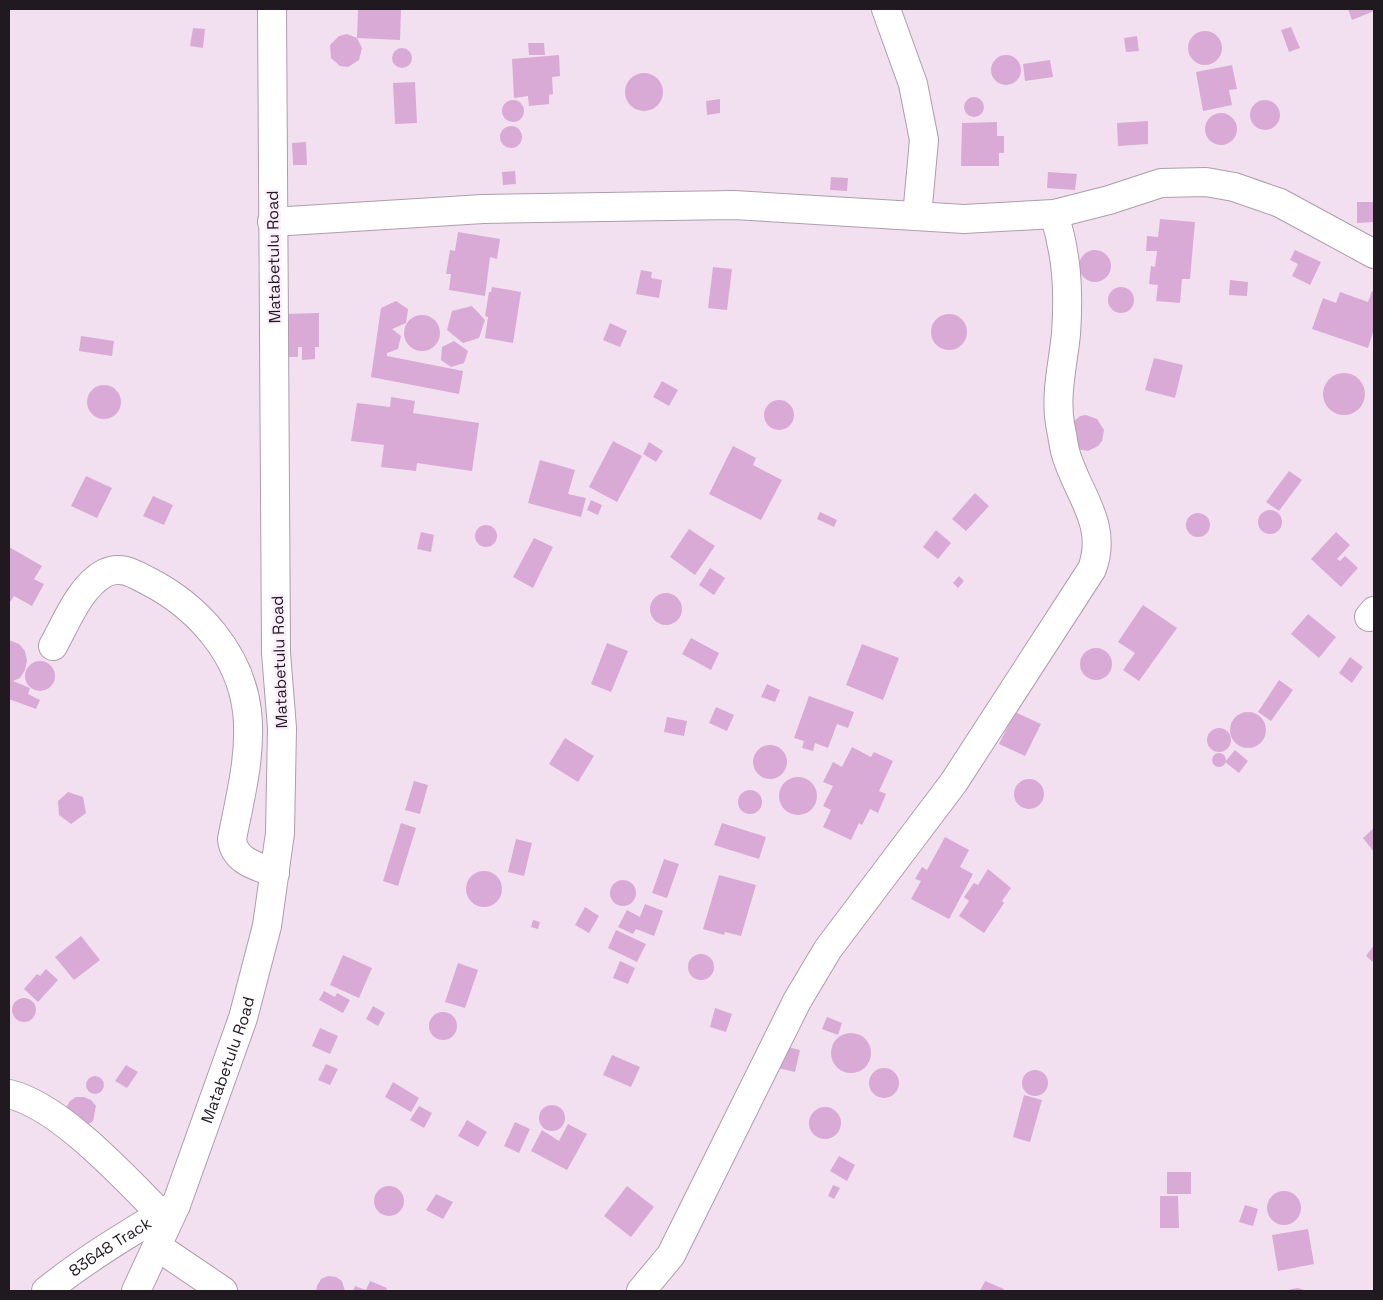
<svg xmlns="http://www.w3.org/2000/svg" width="1383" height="1300" font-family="'Space Grotesk',sans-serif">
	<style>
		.building { fill: #d9aad5 }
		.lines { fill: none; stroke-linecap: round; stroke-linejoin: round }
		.street-casing { stroke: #ae9dad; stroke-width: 30 }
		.street { stroke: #fff; stroke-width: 28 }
		.labels { text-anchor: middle; stroke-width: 5; stroke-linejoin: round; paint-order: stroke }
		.street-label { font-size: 16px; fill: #201a20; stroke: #fdeefc }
	</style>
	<rect width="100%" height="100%" fill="#f2e0f0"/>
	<g class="building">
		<path d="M358,9H401L400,40L357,38L362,48L359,60L348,67L340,66L331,58L330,45L339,36L347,34L357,38Z"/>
		<path d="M1348,9H1374V11L1352,20Z"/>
		<path d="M1291,27L1300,48L1289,52L1281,30Z"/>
		<path d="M193,28L205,29L203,48L190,46Z"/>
		<circle cx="1205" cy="48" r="17"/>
		<path d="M1137,36L1139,51L1126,52L1124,38Z"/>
		<path d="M528,43H544L545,55H529Z"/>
		<circle cx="402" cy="58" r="10"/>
		<path d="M559,55L560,76L552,77L553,94L549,95V104L529,106L528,96L514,98L512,59Z"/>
		<circle cx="1006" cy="70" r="15"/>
		<path d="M1050,60L1053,77L1025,81L1023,64Z"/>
		<path d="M1232,65L1237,89L1229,90L1232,105L1203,111L1196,72Z"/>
		<circle cx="644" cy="92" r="19"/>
		<path d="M415,82L417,123L395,124L393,83Z"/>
		<circle cx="974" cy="107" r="10"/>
		<path d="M720,99V113L707,115L706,101Z"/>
		<circle cx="513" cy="111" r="11"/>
		<circle cx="1265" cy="115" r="15"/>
		<circle cx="1221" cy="129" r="16"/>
		<path d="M1148,121V144L1118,146L1117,123Z"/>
		<path d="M997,122V136H1004V153H999V166H961L962,123Z"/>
		<circle cx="511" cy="137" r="11"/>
		<path d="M306,142L307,165H293L292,143Z"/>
		<path d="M515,171L516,184L503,185L502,172Z"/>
		<path d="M1048,172L1077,174L1075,190L1047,188Z"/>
		<path d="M831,177L848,178L847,191L830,190Z"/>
		<path d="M1357,202H1374V222L1357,223Z"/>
		<path d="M1160,219L1195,222L1190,279H1182L1180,303L1156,301L1158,285L1149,284L1151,266L1155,267L1157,251H1146L1147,236L1158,237Z"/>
		<path d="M458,232L500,239L497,259L490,257L485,296L449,290L451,274H446L450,250L455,251Z"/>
		<path d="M1295,250L1321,262L1310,285L1292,276L1298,264L1290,260Z"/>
		<circle cx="1095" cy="266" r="16"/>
		<path d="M713,267L732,269L727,310L708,308Z"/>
		<path d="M641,270L652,272L651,278L662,280L659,298L636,294Z"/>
		<path d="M1230,280L1248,282L1247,296L1229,295Z"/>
		<circle cx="1121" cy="300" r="13"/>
		<path d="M492,287L521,292L513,343L485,338L488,317L485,316L489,292H491Z"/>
		<path d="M1372,291L1374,292V329L1368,348L1312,329L1323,298L1336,303L1340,292L1368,302Z"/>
		<path d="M396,301L408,309L406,323L392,329L401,336L398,349L387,353V356L463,371L459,394L371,377L381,308Z"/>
		<path d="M472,306L485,320L479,338L463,343L447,330L452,311Z"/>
		<path d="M319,313V347H315V359L302,360V347H298V357H286L285,314Z"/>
		<circle cx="949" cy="332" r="18"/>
		<circle cx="422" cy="333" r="18"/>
		<path d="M610,323L627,331L620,347L603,340Z"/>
		<path d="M81,336L114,341L112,356L79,351Z"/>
		<path d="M454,341L468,351L464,363L451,367L441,360L442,347Z"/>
		<path d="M1154,358L1183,365L1175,398L1145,390Z"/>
		<circle cx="1344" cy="394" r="21"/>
		<path d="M662,381L678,390L669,406L653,397Z"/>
		<circle cx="104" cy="402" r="17"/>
		<path d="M391,397L415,401L413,413L479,423L472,471L417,463L416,471L381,467L384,445L351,441L357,403L390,407Z"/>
		<circle cx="779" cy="415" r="15"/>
		<path d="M1086,415L1097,419L1104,430L1102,441L1098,446L1088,451L1077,449L1071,424L1080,416Z"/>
		<path d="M613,441L642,456L617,502L589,487Z"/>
		<path d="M649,442L663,451L656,462L643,454Z"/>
		<path d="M733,446L756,458L753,465L782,480L761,520L709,494Z"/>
		<path d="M540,460L575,470L568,494L586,498L581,517L528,503Z"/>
		<path d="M1289,471L1302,480L1279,511L1266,502Z"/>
		<path d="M86,476L112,488L97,518L71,506Z"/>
		<path d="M975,493L989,506L966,531L952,519Z"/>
		<path d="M153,496L173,505L164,525L143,516Z"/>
		<path d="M591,500L602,505L598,515L587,510Z"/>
		<circle cx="1270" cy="522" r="12"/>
		<path d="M820,512L837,520L834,527L817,519Z"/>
		<circle cx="1198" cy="525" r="12"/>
		<circle cx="486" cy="536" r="11"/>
		<path d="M689,529L715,546L695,575L670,557Z"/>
		<path d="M936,530L951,543L938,559L923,547Z"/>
		<path d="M421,532L434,535L431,552L417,549Z"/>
		<path d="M1336,532L1350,545L1337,559L1340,561L1345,556L1358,568L1341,587L1311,559Z"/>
		<path d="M534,538L553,547L533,588L513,577Z"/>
		<path d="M9,547L42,566L34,579L44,584L32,606L14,596L10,602H9Z"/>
		<path d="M710,568L725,578L714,595L699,585Z"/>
		<path d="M959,576L964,581L958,588L953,583Z"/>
		<circle cx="666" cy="609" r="16"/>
		<path d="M1143,605L1177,628L1139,681L1123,670L1135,653L1118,642Z"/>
		<path d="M1308,614L1336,637L1319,658L1291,634Z"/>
		<path d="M691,638L719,653L711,670L682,654Z"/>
		<path d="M9,640L19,644L25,651L27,661L25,670L20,678L13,681L30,688L28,694L40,700L36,709L9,699Z"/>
		<path d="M607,643L628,651L611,692L591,684Z"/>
		<path d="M862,644L899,658L883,700L846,685Z"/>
		<circle cx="1096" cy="664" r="16"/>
		<path d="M1350,657L1363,667L1352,683L1339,673Z"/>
		<circle cx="40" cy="676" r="15"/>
		<path d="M1279,680L1293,690L1271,721L1258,712Z"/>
		<path d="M767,684L780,690L775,702L761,697Z"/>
		<path d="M809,696L854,712L848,728L837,724L828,748L815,743L813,751L802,748L804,741L794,738Z"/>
		<path d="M716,707L734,715L727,731L709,723Z"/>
		<circle cx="1248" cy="730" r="18"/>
		<path d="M1015,712L1041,724L1025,756L999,744Z"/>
		<path d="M667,717L687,721L684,736L664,732Z"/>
		<circle cx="1219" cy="740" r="12"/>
		<path d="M565,738L594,756L578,782L549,764Z"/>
		<circle cx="770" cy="762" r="17"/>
		<path d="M852,747L871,757L874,752L893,761L879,791L886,794L878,813L870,809L862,825L859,823L851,840L823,827L831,810L823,806L833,786L823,782L833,762L842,767Z"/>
		<path d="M1235,750L1248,761L1239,773L1225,762Z"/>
		<circle cx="1219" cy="760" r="7"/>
		<circle cx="798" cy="796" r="19"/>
		<circle cx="1029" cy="794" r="15"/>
		<path d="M414,781L428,785L420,814L405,810Z"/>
		<circle cx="750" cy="802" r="12"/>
		<path d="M68,792L83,797L86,813L71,824L59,815L58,801Z"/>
		<path d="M401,823L416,828L398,886L383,881Z"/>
		<path d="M722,823L766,837L759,859L714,845Z"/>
		<path d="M1374,828V852L1363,838Z"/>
		<path d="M945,837L969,850L960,867L973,874L949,919L911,899L921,881L915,879L922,867L927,870Z"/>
		<path d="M516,839L532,843L524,876L508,872Z"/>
		<path d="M664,859L679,864L667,898L652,893Z"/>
		<path d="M988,869L1011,888L1002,901L1004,903L984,933L959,916L969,901L964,897L974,883L978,885Z"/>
		<circle cx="484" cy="889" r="18"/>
		<path d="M719,875L756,885L741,936L725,932L724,935L703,929Z"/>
		<circle cx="623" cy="893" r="13"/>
		<path d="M645,904L663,911L654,936L636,929L633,934L618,927L627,910L640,917Z"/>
		<path d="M585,907L599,916L589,933L575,925Z"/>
		<path d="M533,920L540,922L538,929L531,927Z"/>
		<path d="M616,930L646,944L637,962L608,948Z"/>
		<path d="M81,936L100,960L74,980L55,957Z"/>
		<path d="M1374,945V963L1366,956Z"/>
		<circle cx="701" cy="967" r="13"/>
		<path d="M343,955L372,968L359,998L330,985Z"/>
		<path d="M620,961L635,968L628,984L613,978Z"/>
		<path d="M458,963L478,970L465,1008L445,1002Z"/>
		<path d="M46,969L58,980L38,1002L24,989L37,974L40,976Z"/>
		<path d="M324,991L335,997L337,993L350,1000L343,1013L319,1000Z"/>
		<circle cx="24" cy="1010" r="12"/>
		<path d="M373,1006L385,1013L378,1026L366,1019Z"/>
		<path d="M715,1008L732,1014L726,1032L710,1027Z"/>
		<circle cx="443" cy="1026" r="14"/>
		<path d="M827,1017L842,1023L838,1035L822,1029Z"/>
		<path d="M320,1028L338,1036L330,1054L312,1046Z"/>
		<circle cx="851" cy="1053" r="20"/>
		<path d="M779,1045L800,1050L795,1072L774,1067Z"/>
		<path d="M612,1055L640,1067L631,1087L603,1075Z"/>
		<path d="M326,1064L338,1069L330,1085L318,1080Z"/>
		<path d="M126,1065L138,1072L127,1088L115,1081Z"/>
		<circle cx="884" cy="1083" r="15"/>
		<circle cx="1035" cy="1083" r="13"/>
		<circle cx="95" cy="1085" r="9"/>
		<path d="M393,1082L419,1098L411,1112L385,1097Z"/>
		<path d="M1024,1095L1042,1100L1030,1142L1013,1137Z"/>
		<path d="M76,1097H84L91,1100L96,1106L93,1121L86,1126L66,1108L70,1101Z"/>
		<circle cx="552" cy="1118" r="13"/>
		<path d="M419,1106L432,1113L424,1128L410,1120Z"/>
		<circle cx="825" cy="1123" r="16"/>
		<path d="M467,1120L487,1132L478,1147L458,1136Z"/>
		<path d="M515,1122L530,1129L519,1153L504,1146Z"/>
		<path d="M568,1124L587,1134L567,1170L531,1151L542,1130L559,1141Z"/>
		<path d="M839,1156L855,1165L847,1181L830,1171Z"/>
		<rect x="1167" y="1172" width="24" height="22"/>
		<path d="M833,1185L840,1188L834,1199L828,1196Z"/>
		<path d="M627,1186L654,1207L631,1237L604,1216Z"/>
		<circle cx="389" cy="1201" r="15"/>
		<circle cx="1284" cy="1208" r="17"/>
		<path d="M436,1194L453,1202L443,1219L426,1210Z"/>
		<path d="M1160,1196H1178L1179,1228H1160Z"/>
		<path d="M1245,1205L1258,1209L1253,1226L1239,1222Z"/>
		<path d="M1308,1229L1314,1264L1278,1271L1272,1235Z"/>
		<path d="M328,1276L336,1277L342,1281L345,1291H316L317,1286L321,1279Z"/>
		<path d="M370,1281L387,1288L386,1291H353L355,1286L366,1290Z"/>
		<path d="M985,1281L1004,1289L1003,1291H980Z"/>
		<path d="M1298,1288L1307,1291H1285L1292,1289Z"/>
	</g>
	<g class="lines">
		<defs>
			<g id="street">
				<path d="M886,9L913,84L924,140L917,216"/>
				<path d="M272,222L483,209L734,205L964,219L1054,214L1109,200L1161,183L1206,182L1234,187L1280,203L1374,254"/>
				<path d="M1369,617L1374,611"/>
				<path d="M53,646C66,623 80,586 105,573C121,565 134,574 148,581C197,606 240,653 247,711C252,753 240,798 232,839C234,861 256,866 275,873"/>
				<path d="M9,1094C60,1106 124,1177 161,1214"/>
				<path d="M158,1247L223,1291"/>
				<path id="s1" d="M46,1291C87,1258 131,1232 176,1205"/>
				<path id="s2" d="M136,1291L176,1205L243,1018L267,926L280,833L282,728L276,653L272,9"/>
				<path d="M641,1291L671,1255L797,1001L828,949L954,782L1092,569C1109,523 1076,493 1065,451C1063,442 1062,433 1060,424C1055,394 1063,364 1066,334C1069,291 1067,255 1054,214"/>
			</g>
		</defs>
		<use href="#street" class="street-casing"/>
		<use href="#street" class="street"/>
	</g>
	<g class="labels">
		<g class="street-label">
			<text transform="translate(273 257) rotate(-91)" y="6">Matabetulu Road</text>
			<text transform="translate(279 662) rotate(-92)" y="6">Matabetulu Road</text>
			<text dy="6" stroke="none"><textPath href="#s2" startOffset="249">Matabetulu Road</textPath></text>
			<text dy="6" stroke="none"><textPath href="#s1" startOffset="78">83648 Track</textPath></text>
		</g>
	</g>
	<rect width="1383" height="1300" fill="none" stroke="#201a20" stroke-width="20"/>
</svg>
